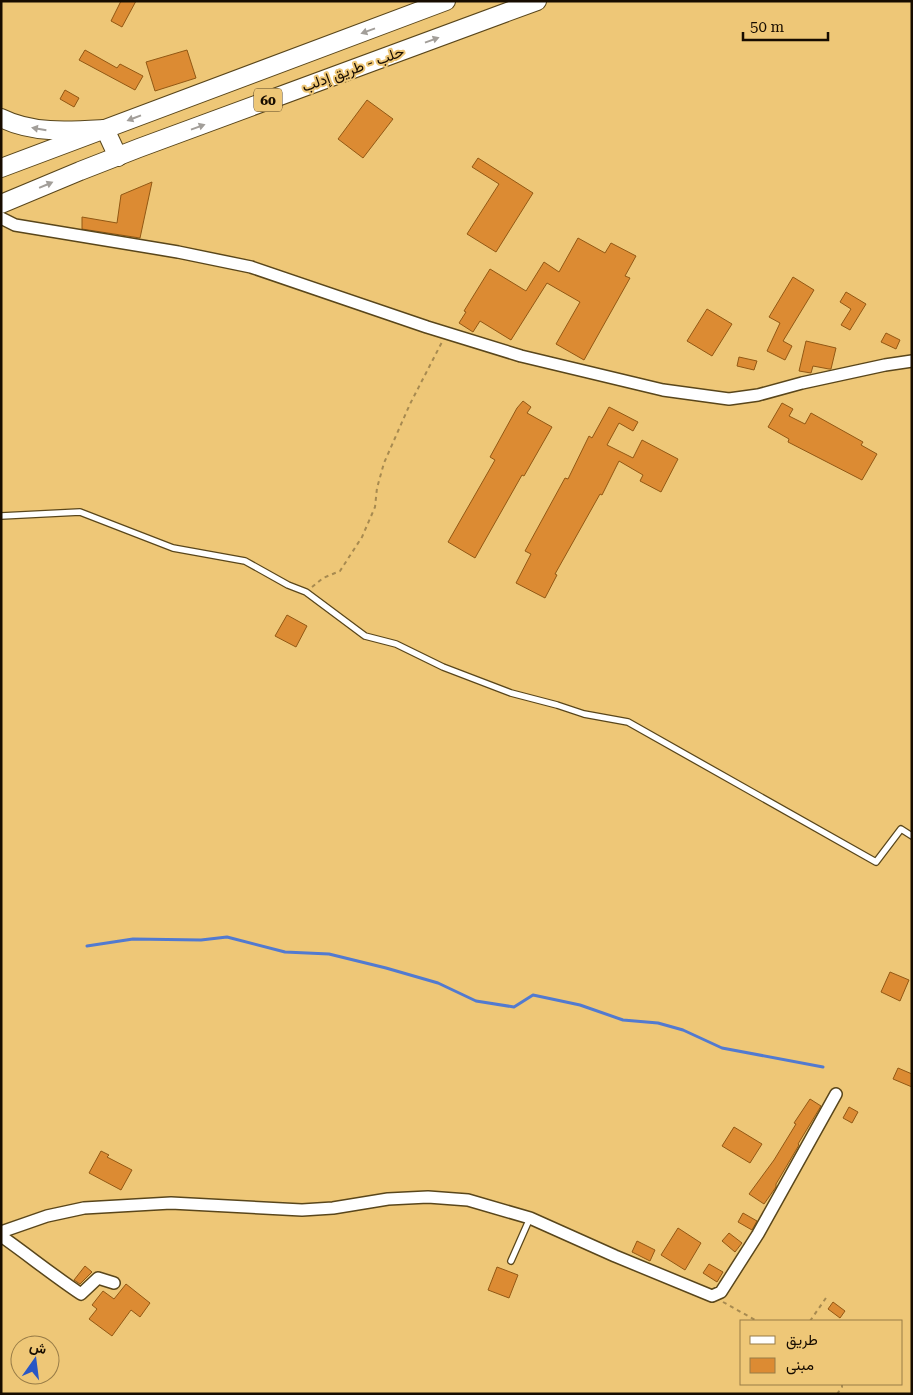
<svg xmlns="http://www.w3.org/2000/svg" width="913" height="1395" font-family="'Roboto Serif',Vazirmatn,serif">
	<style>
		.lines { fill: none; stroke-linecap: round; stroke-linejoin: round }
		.stream { stroke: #527ad0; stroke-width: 3 }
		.building { fill: #dc8b33; stroke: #925814 }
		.service-casing { stroke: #59461b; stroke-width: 8 }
		.minor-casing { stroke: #59461b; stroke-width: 14 }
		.primary-casing { stroke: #59461b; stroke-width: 20 }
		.trunk-casing { stroke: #59461b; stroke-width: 20 }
		.path { stroke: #a78a50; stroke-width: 2; stroke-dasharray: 4 4; stroke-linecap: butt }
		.service { stroke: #fff; stroke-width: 5.5 }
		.minor { stroke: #fff; stroke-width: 11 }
		.primary { stroke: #fff; stroke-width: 18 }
		.trunk { stroke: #fff; stroke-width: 18 }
		.oneway { fill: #a29e99 }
		.labels { text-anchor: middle; stroke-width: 4; stroke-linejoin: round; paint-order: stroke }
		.shield { fill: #eec777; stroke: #584424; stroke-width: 1 }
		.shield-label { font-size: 14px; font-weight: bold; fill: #170c00 }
		.street-label { font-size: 15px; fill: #170c00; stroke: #eec777 }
	</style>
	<rect width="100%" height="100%" fill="#eec777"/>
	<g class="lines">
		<path class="stream" d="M87,946L133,939L201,940L227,937L285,952L329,954L386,968L438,983L476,1001L514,1007L533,995L580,1005L623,1020L658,1023L683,1030L722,1048L823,1067"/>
	</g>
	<g class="building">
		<path d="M121,1H136L122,27L111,21Z"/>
		<path d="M85,50L117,68L120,64L143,76L135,90L79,60Z"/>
		<path d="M187,50L196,78L155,91L146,62Z"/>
		<path d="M65,90L79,98L74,107L60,99Z"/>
		<path d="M367,100L393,119L363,158L338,139Z"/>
		<path d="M478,158L533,193L496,252L467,234L499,184L472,167Z"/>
		<path d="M152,182L140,238L82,229V217L117,223L121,195Z"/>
		<path d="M578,238L605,253L611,243L636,256L625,276L630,278L584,360L556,344L580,302L547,283L511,340L480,321L473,332L459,323L466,312L464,311L490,269L526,291L544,262L559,272Z"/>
		<path d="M793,277L814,290L783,341L792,346L785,360L767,351L780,323L769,317Z"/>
		<path d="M846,292L866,304L850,330L841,325L851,309L840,302Z"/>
		<path d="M707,309L732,324L712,356L687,341Z"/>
		<path d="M886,333L900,340L896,349L881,342Z"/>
		<path d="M806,341L836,348L831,369H829L813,366L811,373L799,371Z"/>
		<path d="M739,357L757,361L754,370L737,366Z"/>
		<path d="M523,401L531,407L527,413L552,427L524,476L522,475L475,558L448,542L495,460L490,457L517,408Z"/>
		<path d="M782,403L793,409L789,416L805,424L811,413L863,442L861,445L877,454L862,480L788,442L789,439L768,427Z"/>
		<path d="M609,407L638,422L633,431L619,423L607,445L633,458L642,440L678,459L661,492L640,481L643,475L619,461L602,495L600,494L555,574L557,575L545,598L516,583L531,554L525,551L565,478L568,479L589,436L592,438Z"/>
		<path d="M287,615L307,626L296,647L275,636Z"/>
		<path d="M890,972L909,980L900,1001L881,992Z"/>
		<path d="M898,1068L912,1074V1087L893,1079Z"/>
		<path d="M810,1099L821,1106L798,1144L799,1145L776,1184V1187L764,1204L749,1194L774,1160L796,1124L794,1123Z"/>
		<path d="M849,1107L858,1112L852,1123L843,1118Z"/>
		<path d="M734,1127L762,1144L750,1163L722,1146Z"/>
		<path d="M101,1151L109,1155L107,1157L132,1170L121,1190L89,1173Z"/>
		<path d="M743,1213L757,1221L752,1230L738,1222Z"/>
		<path d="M678,1228L701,1243L685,1270L661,1255Z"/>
		<path d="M729,1233L742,1243L735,1252L722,1241Z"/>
		<path d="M637,1241L655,1250L650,1261L632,1252Z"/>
		<path d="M709,1264L723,1272L717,1282L703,1273Z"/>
		<path d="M85,1266L92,1272L80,1284L74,1280Z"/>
		<path d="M497,1267L518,1275L509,1298L488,1290Z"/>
		<path d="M126,1284L150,1303L140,1317L131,1310L112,1336L89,1319L97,1309L92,1305L103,1291L114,1299Z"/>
		<path d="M833,1302L845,1311L840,1318L828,1309Z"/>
	</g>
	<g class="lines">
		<defs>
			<g id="service">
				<path d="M1,516L80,512L173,548L245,561L288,585L306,592L365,636L396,644L443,667L511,693L557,705L584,714L628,722L876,862L901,829L912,836"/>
				<path d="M511,1261L530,1218"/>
			</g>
			<g id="minor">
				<path d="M1,218L15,225L178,252L251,267L427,327L521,356L663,390L729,399L758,395L802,383L885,365L912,361"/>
				<path d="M1,1232L47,1216L84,1208L171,1203L302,1210L333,1208L388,1199L428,1197L468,1200L530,1218L615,1256L712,1296L721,1292L758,1234L836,1094"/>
				<path d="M1,1236C28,1255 54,1276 81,1294L98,1278L114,1283"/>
			</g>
			<g id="primary">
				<path d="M105,129L118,157"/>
				<path d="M1,168L446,1"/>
				<path d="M1,204L80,171L139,148L537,1"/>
			</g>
			<path id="trunk" d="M1,118C33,134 70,131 105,129"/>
		</defs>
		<use href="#service" class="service-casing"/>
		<use href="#minor" class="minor-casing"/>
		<use href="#primary" class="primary-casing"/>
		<use href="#trunk" class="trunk-casing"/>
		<g class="path">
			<path d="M312,587L323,578L340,571L362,537L375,507L377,488L384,463L410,404L442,342"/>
			<path d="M723,1302L757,1321"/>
			<path d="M810,1321L828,1295"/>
			<path d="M837,1394L842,1387V1384"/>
		</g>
		<use href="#service" class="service"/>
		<use href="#minor" class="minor"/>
		<use href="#primary" class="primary"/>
		<use href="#trunk" class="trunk"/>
	</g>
	<defs><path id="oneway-solid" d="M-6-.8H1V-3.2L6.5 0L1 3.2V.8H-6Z" transform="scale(1.25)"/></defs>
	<g class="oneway">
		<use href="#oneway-solid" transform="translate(368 31) rotate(160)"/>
		<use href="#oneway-solid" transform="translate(432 40) rotate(-20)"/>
		<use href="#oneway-solid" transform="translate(134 118) rotate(159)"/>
		<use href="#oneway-solid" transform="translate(198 127) rotate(-20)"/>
		<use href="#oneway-solid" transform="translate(39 129) rotate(-170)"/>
		<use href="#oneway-solid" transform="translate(46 185) rotate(-23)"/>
	</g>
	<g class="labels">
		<rect class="shield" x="254" y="88.5" width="28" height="23" rx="4"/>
		<g class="shield-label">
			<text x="268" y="105">60</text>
		</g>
		<g class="street-label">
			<text transform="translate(353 69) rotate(-20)" y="5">حلب - طريق إدلب</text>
		</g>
	</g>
	<rect width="913" height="1395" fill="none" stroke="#170c00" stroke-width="5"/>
	<rect x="740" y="1320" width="162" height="65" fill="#eec777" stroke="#987c47"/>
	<rect x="750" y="1336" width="25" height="8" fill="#ffffff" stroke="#987c47"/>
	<text x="786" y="1345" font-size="15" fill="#170c00">طريق</text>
	<rect x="750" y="1358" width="25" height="15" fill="#dc8b33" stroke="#987c47"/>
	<text x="786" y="1370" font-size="15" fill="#170c00">مبنى</text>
	<g transform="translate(35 1360) rotate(14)"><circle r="24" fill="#eec777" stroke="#987c47"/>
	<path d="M0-4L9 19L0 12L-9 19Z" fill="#2957c5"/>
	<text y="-8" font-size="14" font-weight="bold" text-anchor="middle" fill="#170c00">ش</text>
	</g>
	<path d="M743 32v8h85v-8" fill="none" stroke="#170c00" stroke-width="2.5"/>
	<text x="750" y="32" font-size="15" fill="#170c00" stroke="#eec777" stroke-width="4" paint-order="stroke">50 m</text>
</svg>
